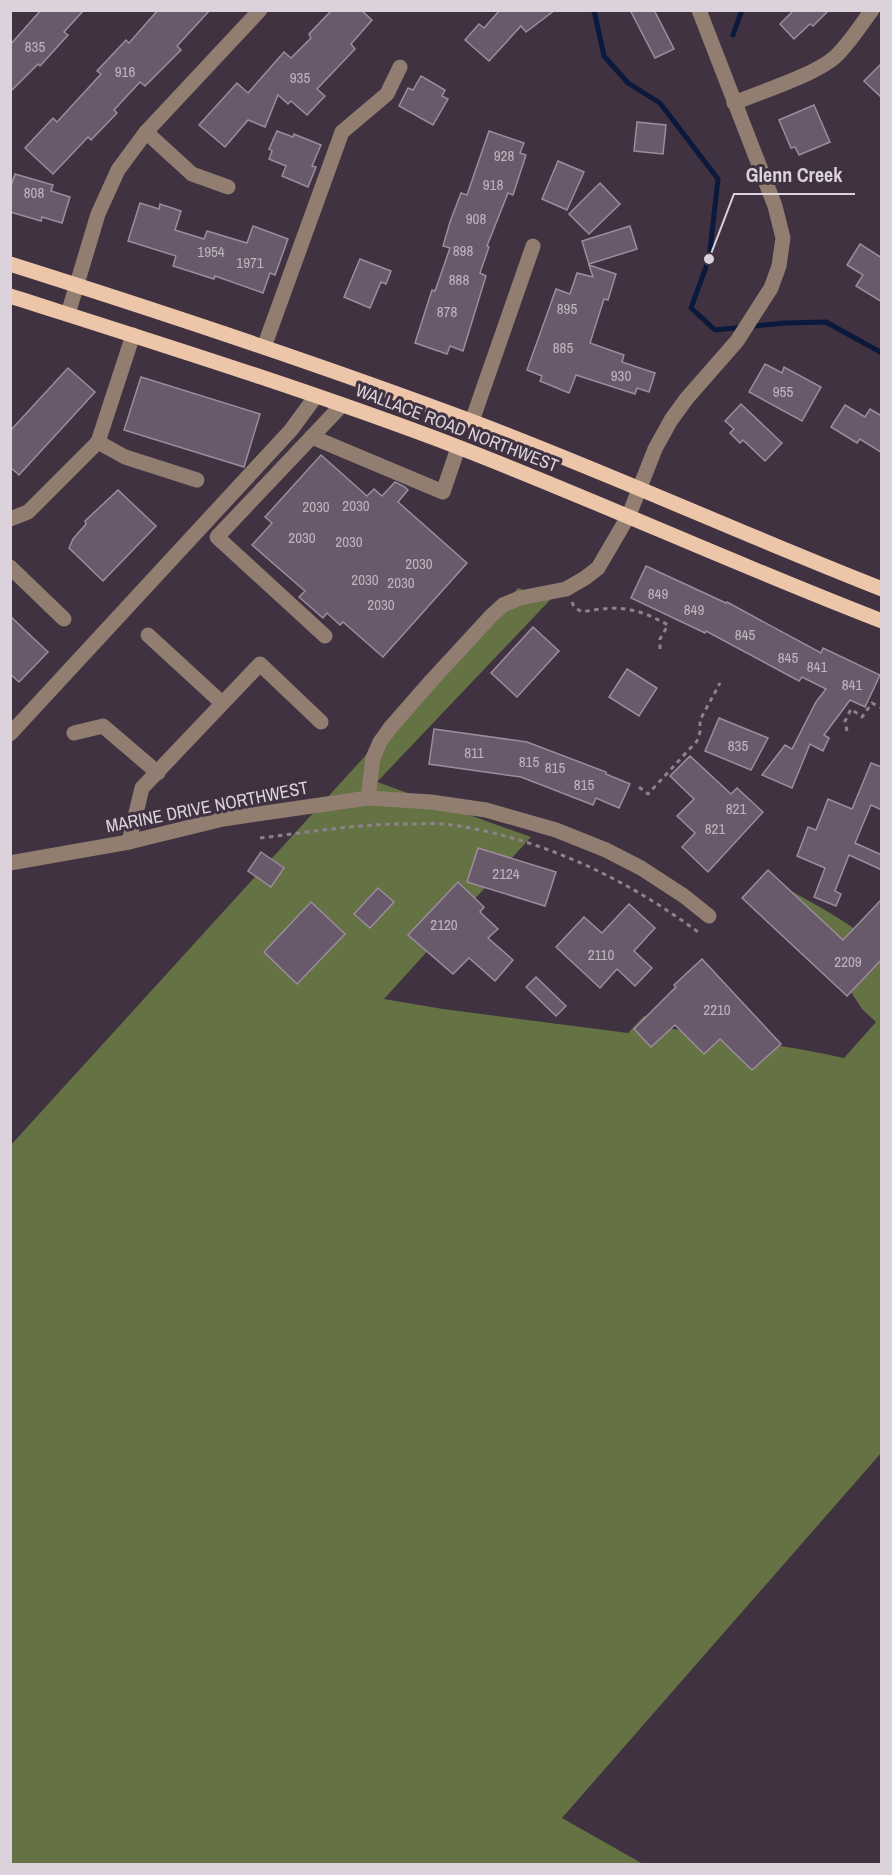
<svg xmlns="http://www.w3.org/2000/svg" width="892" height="1875" font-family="'Archivo Narrow',sans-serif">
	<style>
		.forest { fill: #647244 }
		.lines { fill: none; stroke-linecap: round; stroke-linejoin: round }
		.stream { stroke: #0b193c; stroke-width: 5 }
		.building { fill: #695a6b; stroke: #9c8c9e; stroke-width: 1.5 }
		.path { stroke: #8e828e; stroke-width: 3; stroke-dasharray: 4.5 4.5; stroke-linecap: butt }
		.minor { stroke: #927e71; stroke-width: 15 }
		.major { stroke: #edc5a9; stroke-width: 15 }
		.labels { text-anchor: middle; stroke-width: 6; stroke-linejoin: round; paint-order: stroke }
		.number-label { font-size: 15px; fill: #beb4bf }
		.street-label { font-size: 18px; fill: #dbd2db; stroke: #403241 }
		.leader { fill: none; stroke: #dbd2db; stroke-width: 2 }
		.callout-dot { fill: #dbd2db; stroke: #403241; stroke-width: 2 }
		.callout-label { font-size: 20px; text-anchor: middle; font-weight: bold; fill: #dbd2db; stroke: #403241; stroke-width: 6; stroke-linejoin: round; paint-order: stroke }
	</style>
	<rect width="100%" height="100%" fill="#403241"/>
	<path class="forest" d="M518,588L551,599L377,782L531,837L384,999L443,1009L628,1033L644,1016L655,1017L657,1026C719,1038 782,1044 844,1058L876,1022L862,1009L782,886C816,905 852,923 881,950V1453L562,1818L643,1864H11L10,1146Z"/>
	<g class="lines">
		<g class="stream">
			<path d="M594,10L604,56L628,83L660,103L718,179L709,259L691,308L715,330L785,323L826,322L882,353"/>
			<path d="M733,35L742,10"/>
		</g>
	</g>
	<g class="building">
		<path d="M41,10H84L64,32L68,35L40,66L38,64L10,92V45Z"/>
		<path d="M158,10H210L177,46L181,50L145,86L140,82L114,110L117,113L91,140L88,137L53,174L25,148L53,118L57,122L101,74L97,71L126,40L129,43Z"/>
		<path d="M332,10H361L372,20L351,44L355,49L317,89L325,96L307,115L291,101L288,104L278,95L265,127L248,120L225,147L199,125L237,83L248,93L284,52L291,58L311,38L309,34Z"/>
		<path d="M500,10H555L526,32L521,26L489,61L465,40L479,24L484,28Z"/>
		<path d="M630,10H654L674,49L655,58Z"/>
		<path d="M794,10H829L813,26L810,24L794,39L780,24Z"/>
		<path d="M882,63V98L864,81Z"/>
		<path d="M421,76L445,90L442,96L448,99L433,125L399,106L408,88L413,90Z"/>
		<path d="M814,105L830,142L799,155L795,147L791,148L779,120Z"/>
		<path d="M637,122L666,125L663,154L634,151Z"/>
		<path d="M277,131L293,137L294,134L321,145L312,166L316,167L308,187L282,176L286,166L269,159L272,151L269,149Z"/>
		<path d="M489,131L524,143L520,153L526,155L513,195L508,193L487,246L489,247L480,273L486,276L463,351L450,346L447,354L415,343L432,290L435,291L450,248L443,246L450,222L461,193L467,195Z"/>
		<path d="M558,161L584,172L567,210L542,199Z"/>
		<path d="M15,174L53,185L51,191L70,197L62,223L42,217L41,221L10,212V189Z"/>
		<path d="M600,183L620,204L589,234L569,214Z"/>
		<path d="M140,203L159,209L160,204L181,211L175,230L204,239L207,231L247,243L253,226L288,239L275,275L270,273L263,293L215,276L214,279L173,266L176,256L128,241Z"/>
		<path d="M630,226L637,249L589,264L582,241Z"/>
		<path d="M860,244L882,258V302L856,286L863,275L847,265Z"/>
		<path d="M360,259L391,271L386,284L381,282L370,308L344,297Z"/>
		<path d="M589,265L616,274L608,300L604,299L590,343L624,355L622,362L655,373L649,392L637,388L635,394L576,375L569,393L540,381L542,376L527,370L556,289L570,294L577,273L593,277Z"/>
		<path d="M765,364L782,373L784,367L821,387L802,421L749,392Z"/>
		<path d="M68,368L95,392L19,475L10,467V431Z"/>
		<path d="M141,377L260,414L244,467L124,430Z"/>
		<path d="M741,404L782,443L765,461L743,440L740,443L730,433L734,429L725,421Z"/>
		<path d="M845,405L865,417L870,409L882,416V453L860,439L857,443L831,427Z"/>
		<path d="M321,455L367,496L374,489L382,496L395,482L405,487L408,490L398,502L467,563L383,657L343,622L340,625L327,613L323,618L299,597L305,591L252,545L272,523L265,517Z"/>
		<path d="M118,490L156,526L103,581L69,548L73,539L86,524L85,521Z"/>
		<path d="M646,566L726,603L727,602L821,653L823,648L880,675L865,707L850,700L824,735L829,738L823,751L810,744L792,788L762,775L785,745L792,749L816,702L826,689L802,677L799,681L706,631L705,633L631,598Z"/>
		<path d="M10,616L48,652L19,682L10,674Z"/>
		<path d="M533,627L559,651L517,697L491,673Z"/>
		<path d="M627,669L657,688L639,716L609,697Z"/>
		<path d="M719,718L768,738L751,770L705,751Z"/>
		<path d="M434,729L527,742L606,772V774L630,784L619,808L596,798L593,805L521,777L429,764Z"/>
		<path d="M690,756L731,794L737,788L763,812L708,872L682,847L695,833L677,816L694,799L670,776Z"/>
		<path d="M871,763L882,767V810L871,805L855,843L882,855V870L849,855L835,891L841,894L836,906L814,897L825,868L797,856L808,827L816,830L828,799L852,809Z"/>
		<path d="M478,848L556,872L545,906L467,882Z"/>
		<path d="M261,852L284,868L271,887L248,871Z"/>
		<path d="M768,870L843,940L882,899V959L847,996L742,898Z"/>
		<path d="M458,882L484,907L480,912L498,929L488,938L513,960L495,981L469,958L453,974L408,935Z"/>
		<path d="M378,888L394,902L370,928L354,914Z"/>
		<path d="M311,902L345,934L297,984L264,952Z"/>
		<path d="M629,904L655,928L634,951L652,968L635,986L617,969L600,988L556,947L584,917L602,933Z"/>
		<path d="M702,959L781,1044L752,1070L720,1039L704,1054L675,1025L651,1047L634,1029L676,987L674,985Z"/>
		<path d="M536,977L566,1006L556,1016L526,987Z"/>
	</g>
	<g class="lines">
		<g class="path">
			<path d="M572,602L574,607L582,612C618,605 636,607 668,625L660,639V649"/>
			<path d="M847,731L845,721L851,709L862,717L872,703L882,708"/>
			<path d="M639,787L648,794L697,741L700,732V720L720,683"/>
			<path d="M260,838C311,832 362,823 413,824C424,824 435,823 445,824C537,836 624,877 698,932"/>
		</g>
		<g class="minor">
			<path d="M734,103C760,92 815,75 835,57C849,44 860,26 872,10"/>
			<path d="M146,132L192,174L228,187"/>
			<path d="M68,314L98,214L118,170L146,132L260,10"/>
			<path d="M264,347L342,132L387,94L400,67"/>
			<path d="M472,421L533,246"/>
			<path d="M312,437L443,492L458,448"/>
			<path d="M98,442L125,457L197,480"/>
			<path d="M10,519L28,512L98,442L133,335"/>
			<path d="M10,567L64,619"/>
			<path d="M148,635L222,703"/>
			<path d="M325,636L217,537L342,405"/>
			<path d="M74,733L103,726L158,773"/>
			<path d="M10,734L291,430L316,396"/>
			<path d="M368,798L373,758L380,742L390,728L432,680L491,616L503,605L520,598L566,589L585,578L598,568L629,515L655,449L671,420L687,398L737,341L771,288L779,266L783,238L775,206L699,10"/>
			<path d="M129,842L142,788L260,664L321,722"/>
			<path d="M10,863L129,842L223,819L368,798L431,802L486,810L556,830L606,850L641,868L684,896L709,916"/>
		</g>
		<g class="major">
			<path d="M10,264C165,313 319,364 471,421C609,473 744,535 882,589"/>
			<path d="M10,296C160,344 311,391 458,447C600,502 739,566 882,621"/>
		</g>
	</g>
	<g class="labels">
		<g class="number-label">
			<text x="35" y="52">835</text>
			<text x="125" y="77">916</text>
			<text x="300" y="83">935</text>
			<text x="504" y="161">928</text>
			<text x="493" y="190">918</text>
			<text x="34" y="198">808</text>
			<text x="476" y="224">908</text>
			<text x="463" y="256">898</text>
			<text x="211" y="257">1954</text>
			<text x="250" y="268">1971</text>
			<text x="459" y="285">888</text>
			<text x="567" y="314">895</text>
			<text x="447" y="317">878</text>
			<text x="563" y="353">885</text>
			<text x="621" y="381">930</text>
			<text x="783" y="397">955</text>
			<text x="356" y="511">2030</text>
			<text x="316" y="512">2030</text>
			<text x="302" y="543">2030</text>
			<text x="349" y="547">2030</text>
			<text x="419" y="569">2030</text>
			<text x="365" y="585">2030</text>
			<text x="401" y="588">2030</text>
			<text x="658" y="599">849</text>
			<text x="381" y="610">2030</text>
			<text x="694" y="615">849</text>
			<text x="745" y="640">845</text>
			<text x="788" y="663">845</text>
			<text x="817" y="672">841</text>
			<text x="852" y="690">841</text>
			<text x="738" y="751">835</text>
			<text x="474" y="758">811</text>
			<text x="529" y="767">815</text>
			<text x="555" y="773">815</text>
			<text x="584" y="790">815</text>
			<text x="736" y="814">821</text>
			<text x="715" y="834">821</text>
			<text x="506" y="879">2124</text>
			<text x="444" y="930">2120</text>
			<text x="601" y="960">2110</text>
			<text x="848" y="967">2209</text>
			<text x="717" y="1015">2210</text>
		</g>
		<g class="street-label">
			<text transform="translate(457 428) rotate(21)" y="6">WALLACE ROAD NORTHWEST</text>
			<text transform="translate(207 807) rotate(-11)" y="6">MARINE DRIVE NORTHWEST</text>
		</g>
	</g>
	<path class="leader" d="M709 259L734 194H855"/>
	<circle class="callout-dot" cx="709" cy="259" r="6"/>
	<g class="callout-label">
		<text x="794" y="182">Glenn Creek</text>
	</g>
	<rect width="892" height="1875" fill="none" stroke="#dbd2db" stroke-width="24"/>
</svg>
